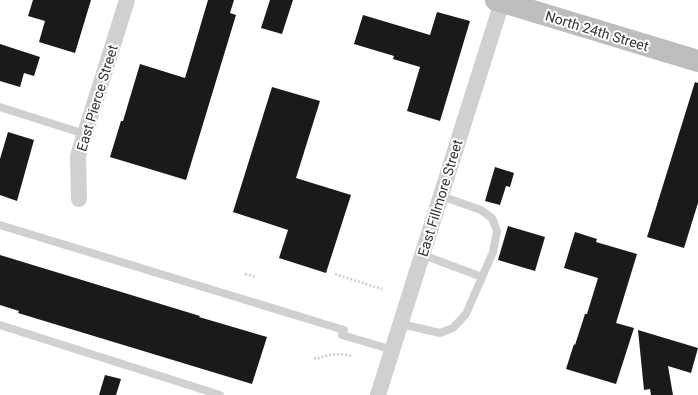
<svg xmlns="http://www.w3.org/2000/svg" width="698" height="395" font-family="Roboto,sans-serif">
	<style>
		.building { fill: #1a1a1a }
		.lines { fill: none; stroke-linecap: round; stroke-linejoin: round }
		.path { stroke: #cdcdcd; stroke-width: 2.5; stroke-dasharray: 2 2; stroke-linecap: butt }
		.lane { stroke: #d0d0d0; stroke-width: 8 }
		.street { stroke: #d0d0d0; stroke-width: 16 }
		.secondary { stroke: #bdbdbd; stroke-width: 22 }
		.labels { text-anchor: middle; stroke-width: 4; stroke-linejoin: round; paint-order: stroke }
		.street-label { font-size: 14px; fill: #333; stroke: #fff }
	</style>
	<rect width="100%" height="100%" fill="#fff"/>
	<g class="building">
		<path d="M33,0H91L75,53L39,42L45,21L28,16Z"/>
		<path d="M208,0H234L230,13L236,15L186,180L110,157L121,121H123L140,64L185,78Z"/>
		<path d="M270,0H293L282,34L261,28Z"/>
		<path d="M437,12L470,21L440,121L407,111L420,67L393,59L394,56L354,44L363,15L430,35Z"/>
		<path d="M0,44L40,57L34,76L24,73L20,87L0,81Z"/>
		<path d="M695,82L698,83V203L684,248L647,237Z"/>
		<path d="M272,87L320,101L296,178L351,195L326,273L279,258L288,230L233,212Z"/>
		<path d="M8,132L34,140L17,201L0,195V159Z"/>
		<path d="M495,167L514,173L510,187L506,186L500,205L485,201Z"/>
		<path d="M508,226L545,237L535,271L498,260Z"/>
		<path d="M575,232L597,239L596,242L637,254L616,323L634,328L616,384L566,369L574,344L575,345L585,314H587L598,278L564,268Z"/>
		<path d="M0,255L200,316L199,317L267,337L252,384L18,313L19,311L0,305Z"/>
		<path d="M638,330L698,348L691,373L668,366L673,395H651L650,389L644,390Z"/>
		<path d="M105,375L121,379L116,395H99Z"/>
	</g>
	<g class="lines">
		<g class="path">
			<path d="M245,274L256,277"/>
			<path d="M335,274L382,289"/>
			<path d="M314,358L317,359C327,354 340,353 351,356"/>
		</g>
		<g class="lane">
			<path d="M0,107L85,134"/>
			<path d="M0,225L344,330"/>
			<path d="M423,255L482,277"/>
			<path d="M401,324L440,333L453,328L466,314L493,252L497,231L492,218L481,210L441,196"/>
			<path d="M0,325L220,395"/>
			<path d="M342,335L393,350"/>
		</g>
		<g class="street">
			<path d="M79,199L78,156L127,0"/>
			<path d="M378,395L502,2"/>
		</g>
		<path class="secondary" d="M496,0L698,61"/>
	</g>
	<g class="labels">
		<g class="street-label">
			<text transform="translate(597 31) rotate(17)" y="5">North 24th Street</text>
			<text transform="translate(97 98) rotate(-73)" y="5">East Pierce Street</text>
			<text transform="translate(440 198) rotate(-73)" y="5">East Fillmore Street</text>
		</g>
	</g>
</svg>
